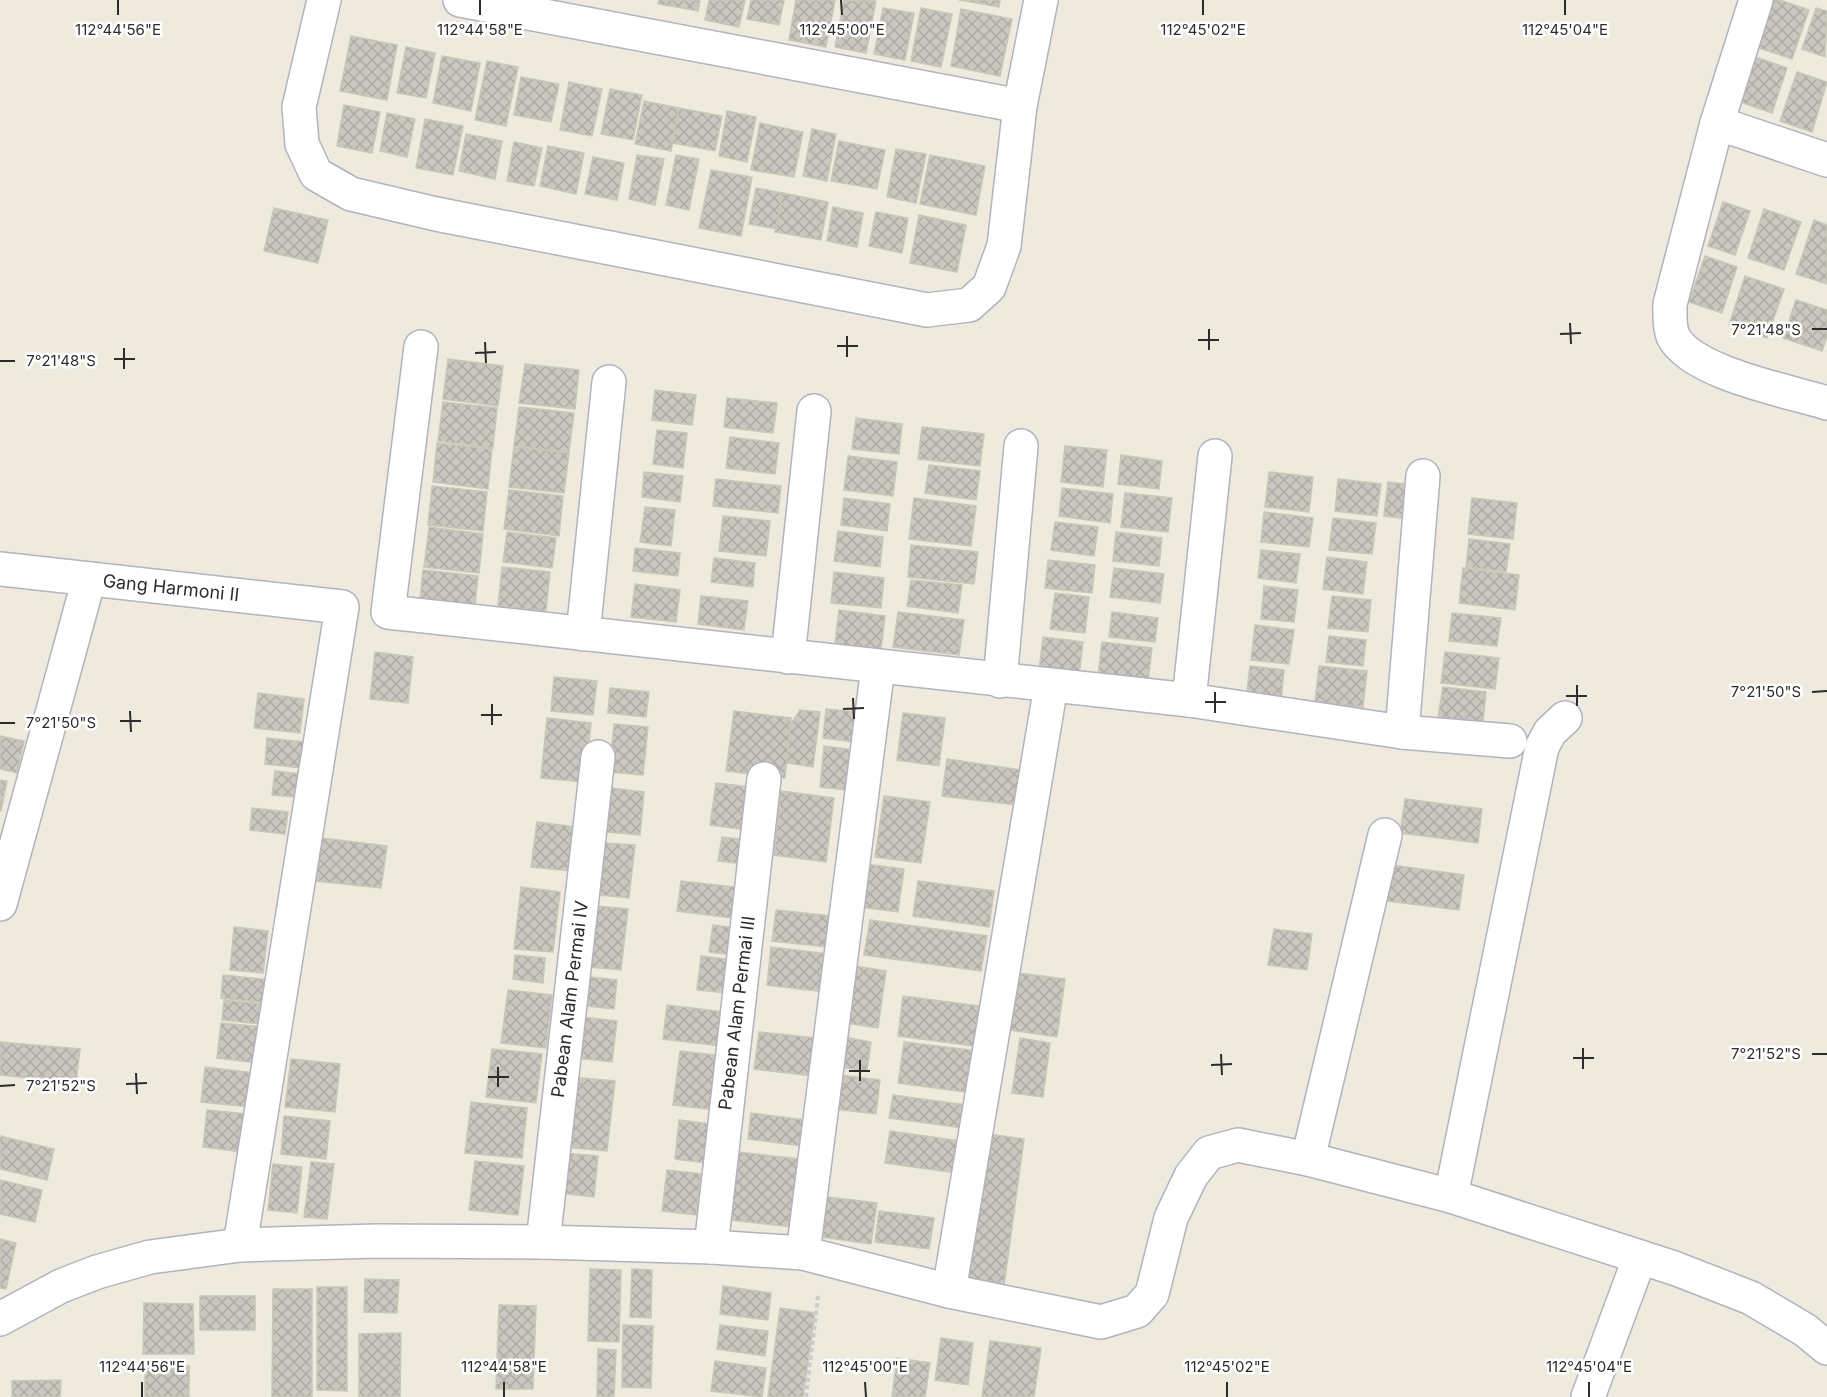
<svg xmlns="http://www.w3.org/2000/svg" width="1827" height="1397" font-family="Inter,sans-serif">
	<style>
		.building { fill: url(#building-cross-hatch); stroke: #c9c7b8; stroke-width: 1.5 }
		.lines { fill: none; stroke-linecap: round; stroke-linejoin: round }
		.minor-casing { stroke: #b2b2c0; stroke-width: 36 }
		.path { stroke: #ccc; stroke-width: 4; stroke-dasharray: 4.5 3; stroke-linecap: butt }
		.minor { stroke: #fff; stroke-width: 33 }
		.ticks { fill: none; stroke: #2c2c2c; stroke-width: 2 }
		.labels { text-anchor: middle; stroke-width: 5; stroke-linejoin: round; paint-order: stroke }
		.street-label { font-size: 18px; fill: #2c2c2c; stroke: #fff }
		.ticks-label { font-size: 15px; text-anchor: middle; fill: #2c2c2c; stroke: #fff; stroke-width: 5; stroke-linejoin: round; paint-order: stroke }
	</style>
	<defs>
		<pattern id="building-cross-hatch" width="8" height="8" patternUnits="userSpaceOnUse" patternTransform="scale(1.5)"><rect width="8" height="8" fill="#c9c7be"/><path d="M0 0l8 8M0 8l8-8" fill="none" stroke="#adaba3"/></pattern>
	</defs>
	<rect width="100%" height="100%" fill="#eeebde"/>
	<g class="building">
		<path d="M659,0H700L698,11L658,4Z"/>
		<path d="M709,0H745L739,27L705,20Z"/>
		<path d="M751,0H784L779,25L747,19Z"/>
		<path d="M796,0H835L826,47L789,40Z"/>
		<path d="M844,0L876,1L866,53L835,47Z"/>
		<path d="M959,0H1000L999,7Z"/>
		<path d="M1765,0H1780L1809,10L1792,59L1750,45Z"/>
		<path d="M883,8L914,13L905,60L874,54Z"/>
		<path d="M921,8L952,14L941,67L911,61Z"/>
		<path d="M1816,8L1827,11L1825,57L1802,49Z"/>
		<path d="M961,9L1012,19L1000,76L951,66Z"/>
		<path d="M351,36L397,45L387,100L340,91Z"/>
		<path d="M406,47L435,53L426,98L397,93Z"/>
		<path d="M1744,53L1787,68L1772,113L1729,98Z"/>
		<path d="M442,56L480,63L471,111L433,103Z"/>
		<path d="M487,61L518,67L506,126L475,120Z"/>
		<path d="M1797,72L1827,82L1812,132L1780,121Z"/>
		<path d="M521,77L559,84L551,122L514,115Z"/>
		<path d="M569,82L602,89L592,136L560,130Z"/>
		<path d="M610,89L642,95L633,140L601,134Z"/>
		<path d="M644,101L679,108L671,151L635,144Z"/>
		<path d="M344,105L380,112L372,153L337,146Z"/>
		<path d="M679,108L722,116L715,151L672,143Z"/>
		<path d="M727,111L756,117L747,162L719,156Z"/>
		<path d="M387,113L415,119L407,157L380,151Z"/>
		<path d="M425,119L463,126L453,175L416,168Z"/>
		<path d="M760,123L803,132L794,177L751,170Z"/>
		<path d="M812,129L836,134L827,181L803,176Z"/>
		<path d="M466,134L502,141L495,179L459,171Z"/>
		<path d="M839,141L885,150L877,189L831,181Z"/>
		<path d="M514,142L542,148L534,186L507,181Z"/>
		<path d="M548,146L584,153L576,194L540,186Z"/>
		<path d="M896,149L926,154L916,203L887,197Z"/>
		<path d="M637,155L664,159L655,205L629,199Z"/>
		<path d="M676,155L699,159L689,210L666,205Z"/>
		<path d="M930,155L985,166L976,215L920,204Z"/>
		<path d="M593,157L624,163L617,200L585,194Z"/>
		<path d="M711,170L752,177L741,236L699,228Z"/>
		<path d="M756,188L783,193L776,229L749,224Z"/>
		<path d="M783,193L828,202L821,240L775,232Z"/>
		<path d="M1723,202L1750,211L1735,255L1708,246Z"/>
		<path d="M833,207L863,213L857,247L827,241Z"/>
		<path d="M274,208L328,220L318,263L264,251Z"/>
		<path d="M1764,209L1801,222L1784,270L1748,258Z"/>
		<path d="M876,212L908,218L902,253L869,246Z"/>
		<path d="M919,215L966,225L957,272L910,263Z"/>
		<path d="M1814,220L1827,225V284L1796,274Z"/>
		<path d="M1705,256L1737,267L1722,313L1689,302Z"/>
		<path d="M1745,276L1784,289L1767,338L1729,325Z"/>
		<path d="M1796,300L1827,310V337L1822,351L1783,338Z"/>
		<path d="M448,359L503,366L498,406L443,399Z"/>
		<path d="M525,364L579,370L575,409L519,403Z"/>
		<path d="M655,390L696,395L692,425L652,420Z"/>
		<path d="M727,398L777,403L773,433L724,427Z"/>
		<path d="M443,402L497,408L493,448L438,441Z"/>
		<path d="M519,407L574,413L569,452L514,446Z"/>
		<path d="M856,418L902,424L899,454L852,449Z"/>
		<path d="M922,427L984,434L980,466L918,459Z"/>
		<path d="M657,430L687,433L683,468L653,464Z"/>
		<path d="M730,437L779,443L775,474L726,468Z"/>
		<path d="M437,443L492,449L488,489L433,482Z"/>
		<path d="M1065,446L1107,450L1103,487L1061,482Z"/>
		<path d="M514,447L569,453L564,493L509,487Z"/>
		<path d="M1121,455L1162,461L1159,489L1118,484Z"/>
		<path d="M848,456L897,462L893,496L844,490Z"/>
		<path d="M929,465L980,471L976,500L925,493Z"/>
		<path d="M644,472L683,476L680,502L642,497Z"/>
		<path d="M1269,472L1313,477L1309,512L1265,507Z"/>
		<path d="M716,479L781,486L778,513L713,506Z"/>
		<path d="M1338,479L1381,484L1377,516L1335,511Z"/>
		<path d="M1388,482L1413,485L1409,519L1384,516Z"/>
		<path d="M432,486L487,492L483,531L428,525Z"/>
		<path d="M1062,488L1113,494L1110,523L1059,516Z"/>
		<path d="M509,490L563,496L559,536L504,529Z"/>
		<path d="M1125,493L1172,498L1168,532L1121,527Z"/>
		<path d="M844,498L890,504L887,531L841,525Z"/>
		<path d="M914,498L976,506L971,546L909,539Z"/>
		<path d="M1472,498L1517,503L1513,539L1468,534Z"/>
		<path d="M645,507L675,510L671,546L640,542Z"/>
		<path d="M1264,512L1313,518L1309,547L1261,542Z"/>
		<path d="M723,516L770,521L766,556L719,551Z"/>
		<path d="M1333,518L1376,523L1372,554L1329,550Z"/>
		<path d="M1055,522L1098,527L1094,556L1051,550Z"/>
		<path d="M429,527L483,534L479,573L424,567Z"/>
		<path d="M838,531L883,537L880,567L834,561Z"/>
		<path d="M507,532L556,538L552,568L503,562Z"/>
		<path d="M1116,532L1162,538L1159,566L1113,561Z"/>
		<path d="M1469,539L1510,544L1506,572L1466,567Z"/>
		<path d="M911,545L978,552L974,584L908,577Z"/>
		<path d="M635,548L680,553L678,576L633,571Z"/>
		<path d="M1261,550L1300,554L1296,583L1258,578Z"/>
		<path d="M1327,557L1367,562L1363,594L1323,589Z"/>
		<path d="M714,558L755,563L753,587L711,582Z"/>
		<path d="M1048,560L1095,565L1092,593L1045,588Z"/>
		<path d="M502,567L550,572L546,611L498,606Z"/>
		<path d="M1114,568L1164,574L1160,603L1110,597Z"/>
		<path d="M1463,568L1519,575L1515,610L1459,603Z"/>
		<path d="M423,570L478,576L474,615L419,609Z"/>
		<path d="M834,572L884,578L881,608L831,603Z"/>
		<path d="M911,580L962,585L958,613L907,606Z"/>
		<path d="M635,584L680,590L676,622L631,617Z"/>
		<path d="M1264,586L1298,590L1294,622L1261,619Z"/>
		<path d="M1055,593L1089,597L1085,633L1050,629Z"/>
		<path d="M701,596L748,601L744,630L698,624Z"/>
		<path d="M1332,596L1371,600L1368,632L1328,628Z"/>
		<path d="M839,610L885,616L881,650L835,644Z"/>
		<path d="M898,612L964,620L959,655L893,647Z"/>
		<path d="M1112,612L1158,618L1155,642L1109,637Z"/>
		<path d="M1452,613L1501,618L1497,646L1449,641Z"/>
		<path d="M1255,625L1294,630L1289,664L1251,660Z"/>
		<path d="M1329,636L1366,640L1363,666L1326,662Z"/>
		<path d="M1043,637L1083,642L1079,676L1039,671Z"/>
		<path d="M1102,642L1152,648L1148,682L1098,676Z"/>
		<path d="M375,652L413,657L408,703L370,699Z"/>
		<path d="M1445,652L1499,658L1495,689L1441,683Z"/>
		<path d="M1250,666L1284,670L1281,702L1246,698Z"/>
		<path d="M1319,666L1367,671L1363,707L1315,702Z"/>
		<path d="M554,677L597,681L593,715L551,711Z"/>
		<path d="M1443,687L1486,692L1483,722L1438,717Z"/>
		<path d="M610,688L649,692L646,717L608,713Z"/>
		<path d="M258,693L304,699L300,733L254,728Z"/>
		<path d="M826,709L857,712L854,742L823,738Z"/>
		<path d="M800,710L820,712L813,767L767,760Z"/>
		<path d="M734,711L791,718L785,778L726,771Z"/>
		<path d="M903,713L945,718L939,766L897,760Z"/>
		<path d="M547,718L591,723L585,782L541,778Z"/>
		<path d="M614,724L648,727L643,775L609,772Z"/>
		<path d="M0,736L24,741L17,773L0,769Z"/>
		<path d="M267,738L314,743L312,769L265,764Z"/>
		<path d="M824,746L861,751L856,791L820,787Z"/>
		<path d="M947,759L1021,770L1016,805L942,796Z"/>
		<path d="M275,771L310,775L308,798L272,795Z"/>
		<path d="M0,780L7,781L1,811H0Z"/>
		<path d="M716,783L760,788L755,831L710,825Z"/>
		<path d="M611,788L644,792L640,835L607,832Z"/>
		<path d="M781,791L834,798L826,862L774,855Z"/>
		<path d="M884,796L930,802L921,863L875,857Z"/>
		<path d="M1405,799L1482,809L1478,843L1400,833Z"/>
		<path d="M252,808L288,812L285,834L250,830Z"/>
		<path d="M537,822L576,827L571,871L531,867Z"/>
		<path d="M722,837L756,841L753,865L718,861Z"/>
		<path d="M321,838L387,846L381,888L316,881Z"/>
		<path d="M605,843L635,845L629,898L599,895Z"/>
		<path d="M865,864L904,869L898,912L860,907Z"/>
		<path d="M1384,864L1464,875L1459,910L1379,900Z"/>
		<path d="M681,881L751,889L747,920L677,911Z"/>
		<path d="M918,881L994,891L989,927L913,916Z"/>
		<path d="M521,887L560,892L553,952L514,949Z"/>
		<path d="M597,906L628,909L621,970L590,967Z"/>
		<path d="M776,910L831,916L827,947L772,941Z"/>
		<path d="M870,920L987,936L981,971L864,955Z"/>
		<path d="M713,925L744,929L741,956L709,952Z"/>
		<path d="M234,927L268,931L263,973L230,970Z"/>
		<path d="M1274,929L1312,934L1307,970L1268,965Z"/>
		<path d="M771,947L837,955L833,993L767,985Z"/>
		<path d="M515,955L545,958L543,983L513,979Z"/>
		<path d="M701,956L733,960L730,993L697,990Z"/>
		<path d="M848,965L886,971L878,1028L840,1022Z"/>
		<path d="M1011,972L1065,979L1057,1037L1003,1029Z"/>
		<path d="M223,975L271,980L269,1003L221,998Z"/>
		<path d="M581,976L617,980L614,1009L578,1005Z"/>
		<path d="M508,990L552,995L546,1048L501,1043Z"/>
		<path d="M903,996L979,1006L974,1046L898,1036Z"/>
		<path d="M224,1000L273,1005L271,1025L222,1020Z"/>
		<path d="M667,1005L732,1013L728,1047L663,1039Z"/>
		<path d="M582,1017L617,1021L612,1062L577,1058Z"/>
		<path d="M221,1023L263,1027L259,1063L217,1058Z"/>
		<path d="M759,1032L816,1038L812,1076L754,1069Z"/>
		<path d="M844,1037L871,1042L867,1071L840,1067Z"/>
		<path d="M1020,1038L1050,1043L1043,1097L1012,1093Z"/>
		<path d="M0,1042L80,1049L76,1083L0,1075Z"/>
		<path d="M904,1042L978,1051L972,1093L898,1083Z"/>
		<path d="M492,1049L542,1054L536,1103L486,1097Z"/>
		<path d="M680,1051L731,1057L724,1111L673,1105Z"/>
		<path d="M291,1059L340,1064L335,1112L285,1107Z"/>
		<path d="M205,1067L254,1073L250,1107L201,1102Z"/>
		<path d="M840,1075L880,1080L876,1114L835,1109Z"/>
		<path d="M571,1077L615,1081L607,1151L563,1147Z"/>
		<path d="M893,1095L973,1106L970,1129L889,1118Z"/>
		<path d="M471,1102L527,1108L522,1158L465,1153Z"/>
		<path d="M207,1110L246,1114L242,1152L203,1147Z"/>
		<path d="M751,1113L805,1120L802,1146L748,1139Z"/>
		<path d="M284,1116L330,1121L326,1159L281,1154Z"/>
		<path d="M679,1120L710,1124L706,1163L675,1159Z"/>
		<path d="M890,1131L967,1142L963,1174L885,1163Z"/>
		<path d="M989,1134L1024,1139L1004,1286L968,1281Z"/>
		<path d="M0,1136L54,1149L47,1180L0,1169Z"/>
		<path d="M738,1152L800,1159L792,1227L730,1220Z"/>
		<path d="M563,1153L598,1156L594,1197L559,1193Z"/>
		<path d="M475,1161L524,1166L518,1215L469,1210Z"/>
		<path d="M311,1162L334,1164L327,1219L304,1217Z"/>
		<path d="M273,1164L302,1167L297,1213L268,1210Z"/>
		<path d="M667,1170L701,1174L696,1215L662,1211Z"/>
		<path d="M0,1180L42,1190L35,1222L0,1214Z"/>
		<path d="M828,1197L877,1203L871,1244L822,1237Z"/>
		<path d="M879,1211L934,1218L929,1249L875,1242Z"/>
		<path d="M0,1239L16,1243L6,1289L0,1288Z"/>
		<path d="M590,1269L621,1270L619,1342L588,1341Z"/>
		<path d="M632,1269L652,1270L651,1318L630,1317Z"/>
		<path d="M365,1279L399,1280L397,1313L364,1312Z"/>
		<path d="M723,1286L771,1293L768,1320L720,1314Z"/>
		<path d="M317,1287H347V1391L317,1390Z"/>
		<path d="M273,1289H312V1397H272Z"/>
		<rect x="200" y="1296" width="55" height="34"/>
		<path d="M144,1303L193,1304L194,1354H143Z"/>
		<path d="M499,1305L536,1306L533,1389H496Z"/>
		<path d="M780,1308L815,1313L803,1397H768Z"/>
		<path d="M623,1325L653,1326L651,1388L622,1387Z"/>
		<path d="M720,1325L768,1331L765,1356L717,1349Z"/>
		<path d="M401,1333L400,1397H359V1334Z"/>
		<path d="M941,1338L973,1343L968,1385L935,1380Z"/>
		<path d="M990,1341L1041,1348L1034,1397H982Z"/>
		<path d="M598,1349L616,1350L614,1397H597Z"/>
		<path d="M897,1358L930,1363L925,1397H892Z"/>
		<path d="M715,1361L766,1368L762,1397L711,1391Z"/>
		<rect x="145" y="1366" width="44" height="31"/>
		<path d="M61,1380L60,1397H12V1381Z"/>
	</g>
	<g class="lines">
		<defs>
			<g id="minor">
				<path d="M324,0L299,107L302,144L316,174L351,194L436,214L927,310L969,305L989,287L1004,246L1020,106L1041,0"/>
				<path d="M460,0L1020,106"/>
				<path d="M1756,0L1717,123L1670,304C1670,314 1669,326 1673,336C1691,373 1789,391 1827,403"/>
				<path d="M1717,123L1827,160"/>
				<path d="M421,347L388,612L1189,700L1402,732L1510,741"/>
				<path d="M0,569L342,607L240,1245"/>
				<path d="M583,634L609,382"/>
				<path d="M788,657L814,411"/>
				<path d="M1000,681L1021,446"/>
				<path d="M1189,700L1215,456"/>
				<path d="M1402,732L1423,476"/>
				<path d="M0,904L89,579"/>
				<path d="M1308,1159L1385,835"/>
				<path d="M1451,1196L1542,747L1550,732L1565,718"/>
				<path d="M543,1242L598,757"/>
				<path d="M711,1247L764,779"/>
				<path d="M803,1253L878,667"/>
				<path d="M949,1291L1051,686"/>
				<path d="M0,1319L61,1286L97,1272L150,1257L240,1245L376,1241L543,1242L711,1247L803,1253L949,1291L1101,1322L1137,1311L1152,1294L1171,1218L1191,1176L1209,1153L1238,1145L1308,1159L1451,1196L1674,1268L1751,1298L1805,1330L1827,1348"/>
				<path d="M1588,1397L1640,1257"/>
			</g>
		</defs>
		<use href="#minor" class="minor-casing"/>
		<path class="path" d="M806,1397L818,1296"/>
		<use href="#minor" class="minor"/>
	</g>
	<path class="ticks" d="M118,0V15M480,0V15M841,0L842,15M1203,0V15M1565,0V15M1570,323L1571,344M1209,329V350M1812,329H1827M1560,334L1581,333M847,336V357M1198,340H1219M485,342L486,363M837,346H858M124,348V369M475,353L496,352M114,359H135M0,361H15M1577,685V706M1215,692V713M1812,692L1827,691M1566,696H1587M853,698L854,719M1205,702H1226M492,704V725M843,709L864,708M130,711L131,732M481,715H502M120,721H141M0,723H15M1583,1048V1069M1221,1054L1222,1075M1812,1054H1827M1573,1058H1594M860,1060V1081M1211,1065L1232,1064M498,1067V1087M849,1071H870M136,1073L137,1094M488,1077H509M126,1084L147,1083M0,1086L15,1085M142,1382V1397M504,1382V1397M865,1382L866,1397M1227,1382V1397M1589,1382V1397"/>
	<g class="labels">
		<g class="street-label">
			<text transform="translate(171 588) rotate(6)" y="6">Gang Harmoni II</text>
			<text transform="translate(570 999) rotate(-83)" y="6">Pabean Alam Permai IV</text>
			<text transform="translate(737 1013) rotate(-83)" y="6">Pabean Alam Permai III</text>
		</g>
	</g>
	<g class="ticks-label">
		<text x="118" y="35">112°44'56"E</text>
		<text x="480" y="35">112°44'58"E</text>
		<text x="842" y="35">112°45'00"E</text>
		<text x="1203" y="35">112°45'02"E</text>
		<text x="1565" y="35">112°45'04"E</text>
		<text x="1766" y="335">7°21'48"S</text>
		<text x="61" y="366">7°21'48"S</text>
		<text x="1766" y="697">7°21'50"S</text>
		<text x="61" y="728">7°21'50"S</text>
		<text x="1766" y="1059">7°21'52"S</text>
		<text x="61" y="1091">7°21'52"S</text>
		<text x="142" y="1372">112°44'56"E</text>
		<text x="504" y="1372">112°44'58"E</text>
		<text x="865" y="1372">112°45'00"E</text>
		<text x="1227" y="1372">112°45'02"E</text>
		<text x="1589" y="1372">112°45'04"E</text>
	</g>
</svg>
